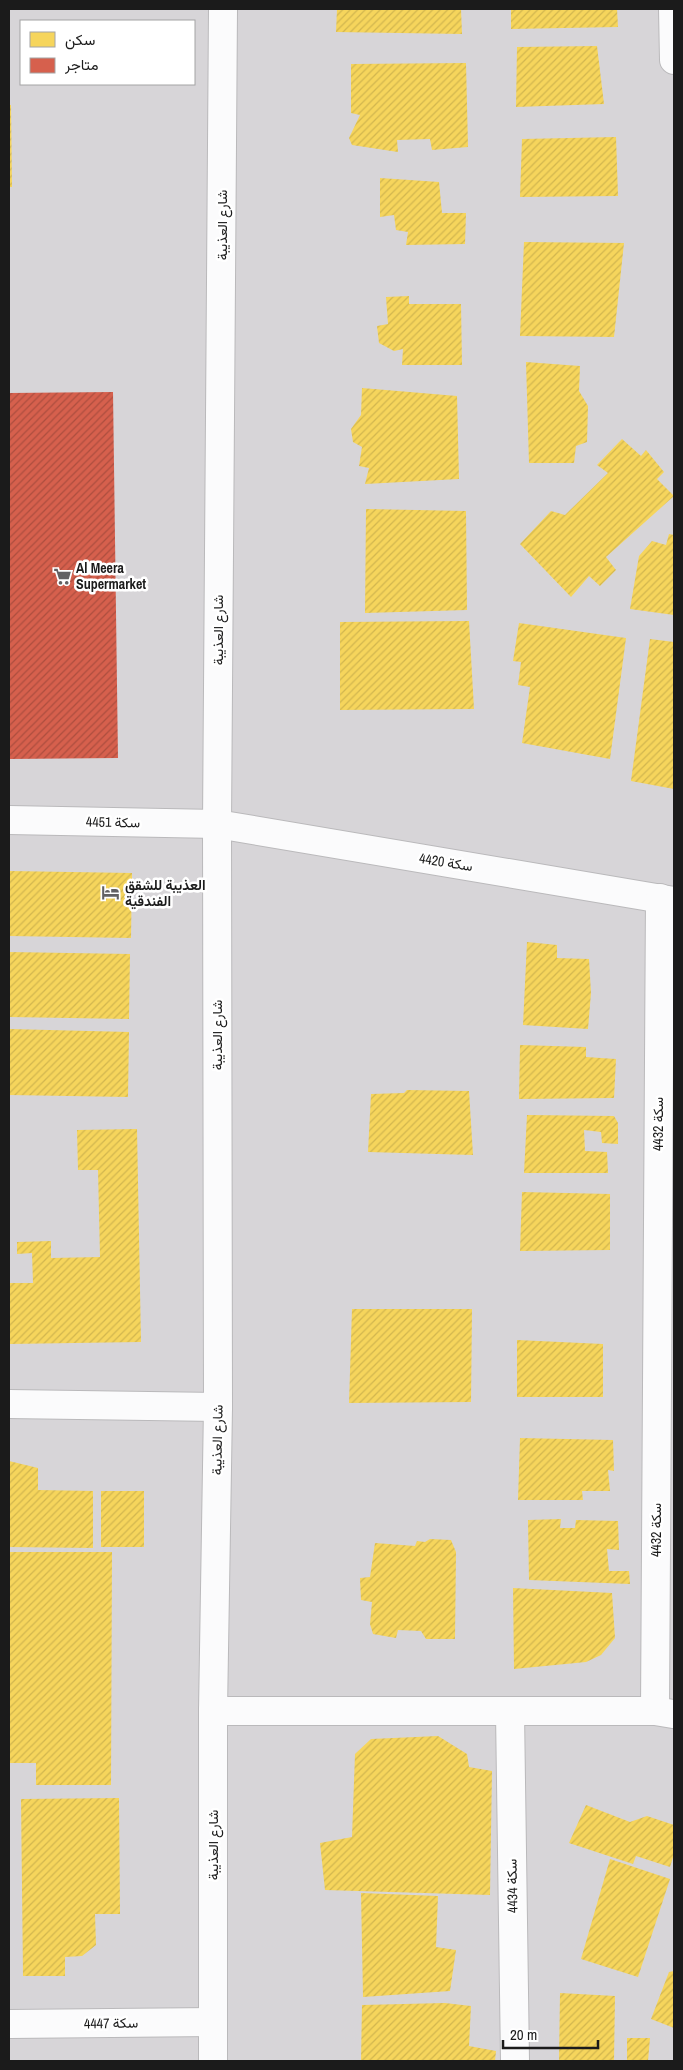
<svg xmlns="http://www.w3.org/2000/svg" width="683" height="2070" font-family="'Archivo Narrow',Vazirmatn,sans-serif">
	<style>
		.residential { fill: #d7d5d8; fill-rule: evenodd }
		.homes { fill: url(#homes-hatch) }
		.shops { fill: url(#shops-hatch) }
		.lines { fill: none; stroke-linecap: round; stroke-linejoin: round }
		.minor-casing { stroke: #bab9bb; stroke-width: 30 }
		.minor { stroke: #fbfbfc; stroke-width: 28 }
		.labels { text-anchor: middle; stroke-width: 5; stroke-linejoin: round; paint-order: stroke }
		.street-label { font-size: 14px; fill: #1b1b1b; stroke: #fff }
		.poi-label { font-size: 14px; font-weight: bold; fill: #1b1b1b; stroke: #fff; text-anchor: start }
	</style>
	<defs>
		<pattern id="homes-hatch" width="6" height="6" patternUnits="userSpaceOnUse" patternTransform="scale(1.25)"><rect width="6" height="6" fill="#f6d55c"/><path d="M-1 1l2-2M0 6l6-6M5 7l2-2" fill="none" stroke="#d2b64f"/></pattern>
		<pattern id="shops-hatch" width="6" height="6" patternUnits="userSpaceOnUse" patternTransform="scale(1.25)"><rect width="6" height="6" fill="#d6604d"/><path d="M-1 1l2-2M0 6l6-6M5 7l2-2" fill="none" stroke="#ad4e3f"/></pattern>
	</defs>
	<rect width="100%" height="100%" fill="#e7e4e9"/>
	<path class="residential" d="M9,9H674V2061H9ZM21,21H194V84H21Z"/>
	<g class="homes">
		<path d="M337,9H461L462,34L336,32Z"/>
		<path d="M511,9H617L618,27L511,29Z"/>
		<path d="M597,46L604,104L516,107L517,47Z"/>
		<path d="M466,63L468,147L432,150L430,139L397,140L398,152L352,145L349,138L360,115L351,113V64Z"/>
		<path d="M9,105H11L12,187H9Z"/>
		<path d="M616,137L618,196L520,197L522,139Z"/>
		<path d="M380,178L439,182L442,213H466L465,244L406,245L408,232L396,230L394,215L380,217Z"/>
		<path d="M524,242L624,243L614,337L520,336Z"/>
		<path d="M409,296V304H461L462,365H402L403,349L394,351L379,343L377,326L388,324L386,297Z"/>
		<path d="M526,362L580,366L579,391L588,406L587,442L576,446L574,463H529Z"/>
		<path d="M362,388L457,396L459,479L365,484L369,468L359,466L362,447L353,442L351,429L361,415Z"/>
		<path d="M622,439L641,456L646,450L664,472L657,479L674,496L606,557L616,570L600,586L589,576L571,597L520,544L551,511L565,515L608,473L597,465Z"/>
		<path d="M366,509L466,511L467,610L365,613Z"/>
		<path d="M669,534L674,535V615L630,609L639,556L652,541L666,545Z"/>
		<path d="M469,621L474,709L340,710V622Z"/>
		<path d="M519,623L626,638L610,759L522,743L530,687L518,685L521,662L513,661Z"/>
		<path d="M650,639L674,642V789L631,781Z"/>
		<path d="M9,871L132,873L131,938L9,936Z"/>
		<path d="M527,942L557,945V958L589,959L591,993L588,1029L523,1025Z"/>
		<path d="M9,952L130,954L129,1019L9,1017Z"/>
		<path d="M9,1029L129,1032L128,1097L9,1095Z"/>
		<path d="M520,1045L586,1047V1057L616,1059L614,1098L519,1099Z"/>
		<path d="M407,1090L469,1091L473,1155L368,1152L371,1094L404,1093Z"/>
		<path d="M527,1115L614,1116L618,1123V1144L602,1143L601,1132L584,1130L585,1151L607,1152L608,1173H524Z"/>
		<path d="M137,1129L141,1342L9,1344V1283H33L32,1253L17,1254V1242L51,1241V1258L100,1257L98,1170H78L77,1130Z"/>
		<path d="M522,1192L610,1194V1250L520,1251Z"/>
		<path d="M352,1309H472L471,1402L349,1403Z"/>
		<path d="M517,1340L603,1344V1397H517Z"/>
		<path d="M520,1438L613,1440L614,1471L608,1470L610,1491H582L583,1500H518Z"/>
		<path d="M9,1461L38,1468V1490L93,1491V1548L9,1547Z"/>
		<rect x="101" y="1491" width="43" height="56"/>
		<path d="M561,1519L560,1528H575L576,1520L618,1521L619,1550L607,1549L609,1571H629L630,1584L529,1580L528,1520Z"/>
		<path d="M430,1539L451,1540L456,1552L455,1639H426L421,1631L398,1630L396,1638L373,1634L370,1624L372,1602L361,1600L360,1578L370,1577L375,1543L415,1546L417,1541L425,1542Z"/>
		<path d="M9,1552H112L111,1785H36V1763H9Z"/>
		<path d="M513,1588L612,1593L615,1638L601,1655L586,1662L514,1669Z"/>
		<path d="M438,1736L467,1754L469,1767L492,1771L490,1895L325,1890L320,1843L352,1837L355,1754L371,1739Z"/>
		<path d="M119,1798L120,1914H95L96,1945L82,1956L65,1957V1976H23L21,1799Z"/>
		<path d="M586,1805L630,1822L647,1816L674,1825V1854L670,1867L636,1856L633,1864L569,1843Z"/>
		<path d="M610,1859L670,1879L638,1977L581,1959Z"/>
		<path d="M361,1893L438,1896L436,1947L456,1950L450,1991L363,1997Z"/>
		<path d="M674,1971V2028L651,2019L669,1972Z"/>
		<path d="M560,1993L615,1996L614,2061H559Z"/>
		<path d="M445,2003L471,2006L469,2046L496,2051L495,2061H361L362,2005Z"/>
		<path d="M627,2038H650L648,2061H627Z"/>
	</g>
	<path class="shops" d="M113,392L118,758L9,759V393Z"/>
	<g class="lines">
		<defs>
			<g id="minor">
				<path d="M673,9L674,60"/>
				<path d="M9,820L217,824L674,901"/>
				<path d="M9,1404L218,1407"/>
				<path d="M213,1711H655L673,1714"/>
				<path d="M655,1711L660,898"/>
				<path d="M510,1712L515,2061"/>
				<path d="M9,2024L213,2022"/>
				<path d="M213,2061V1711L218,1407L217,824L223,9"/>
			</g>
		</defs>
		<use href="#minor" class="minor-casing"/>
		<use href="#minor" class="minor"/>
	</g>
	<defs>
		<symbol id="supermarket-bare" viewBox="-9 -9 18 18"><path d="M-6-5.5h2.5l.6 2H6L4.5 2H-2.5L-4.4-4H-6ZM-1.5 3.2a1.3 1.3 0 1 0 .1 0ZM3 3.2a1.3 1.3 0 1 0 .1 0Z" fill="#626163" stroke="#fff" stroke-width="2.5" paint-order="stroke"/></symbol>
		<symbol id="hotel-bare" viewBox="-9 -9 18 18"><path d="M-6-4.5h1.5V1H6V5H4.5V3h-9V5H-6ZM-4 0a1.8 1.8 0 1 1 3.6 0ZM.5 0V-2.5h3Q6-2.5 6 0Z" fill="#626163" stroke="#fff" stroke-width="2.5" paint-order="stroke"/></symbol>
	</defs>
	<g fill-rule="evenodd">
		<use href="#supermarket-bare" x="50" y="564" width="25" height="25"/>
		<use href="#hotel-bare" x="98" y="880" width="25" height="25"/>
	</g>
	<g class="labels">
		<g class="street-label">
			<text transform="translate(222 225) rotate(-90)" y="5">شارع العذيبة</text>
			<text transform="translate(218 630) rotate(-90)" y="5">شارع العذيبة</text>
			<text transform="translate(113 822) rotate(1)" y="5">سكة 4451</text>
			<text transform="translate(446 862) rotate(9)" y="5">سكة 4420</text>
			<text transform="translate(217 1035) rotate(-90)" y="5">شارع العذيبة</text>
			<text transform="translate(658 1124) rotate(-90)" y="5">سكة 4432</text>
			<text transform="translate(217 1440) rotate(-89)" y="5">شارع العذيبة</text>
			<text transform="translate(656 1530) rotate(-90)" y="5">سكة 4432</text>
			<text transform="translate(213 1845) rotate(-90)" y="5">شارع العذيبة</text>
			<text transform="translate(512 1886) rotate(-91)" y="5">سكة 4434</text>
			<text transform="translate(111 2023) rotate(-1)" y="5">سكة 4447</text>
		</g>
		<g class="poi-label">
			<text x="76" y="573">Al Meera<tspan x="76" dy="16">Supermarket</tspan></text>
			<text x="125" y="890">العذيبة للشقق<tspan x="125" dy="16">الفندقية</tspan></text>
		</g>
	</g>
	<rect width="683" height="2070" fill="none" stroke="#1b1b1b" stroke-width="20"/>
	<rect x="20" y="20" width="175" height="65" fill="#ffffff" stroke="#a4a4a4"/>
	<rect x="30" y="32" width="25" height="15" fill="#f6d55c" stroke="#a4a4a4"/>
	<text x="65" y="45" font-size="15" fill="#1b1b1b">سكن</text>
	<rect x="30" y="58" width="25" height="15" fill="#d6604d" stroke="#a4a4a4"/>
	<text x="65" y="70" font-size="15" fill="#1b1b1b">متاجر</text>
	<path d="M503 2040v8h95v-8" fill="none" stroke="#1b1b1b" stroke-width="2.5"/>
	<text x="510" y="2040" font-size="15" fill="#1b1b1b" stroke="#ffffff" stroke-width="4" paint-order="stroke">20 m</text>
</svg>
